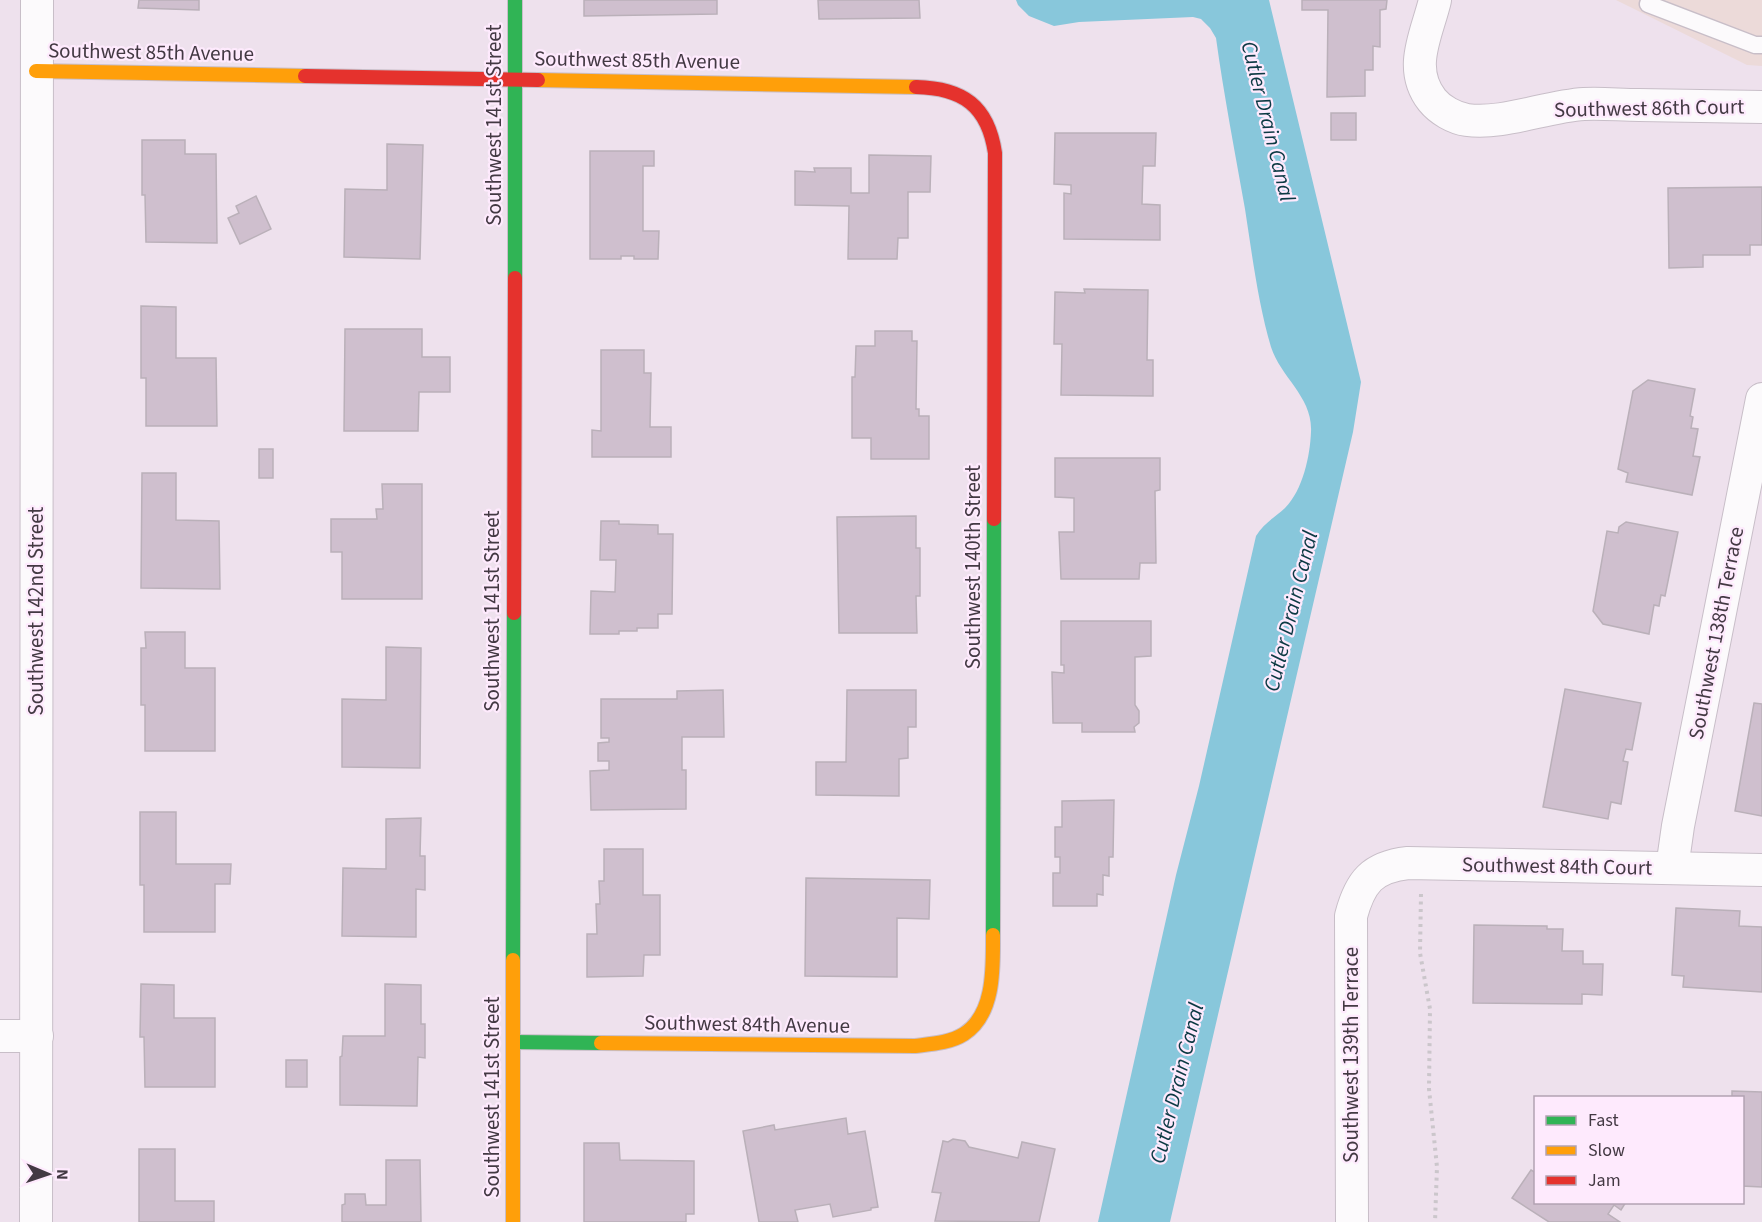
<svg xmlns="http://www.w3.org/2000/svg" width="1762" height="1222" font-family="'Source Sans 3',sans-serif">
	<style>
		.commercial { fill: #ecdad9 }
		.water { fill: #88c7db }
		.building { fill: #cfbfce; stroke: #bab0b9; stroke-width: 1.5 }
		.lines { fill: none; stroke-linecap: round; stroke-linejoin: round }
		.lane-casing { stroke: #c8bec8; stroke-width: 19 }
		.street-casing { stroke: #c8bec8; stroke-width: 34 }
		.fast-casing { stroke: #c8bec8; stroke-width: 16 }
		.slow-casing { stroke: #c8bec8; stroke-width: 16 }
		.jam-casing { stroke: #c8bec8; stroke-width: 16 }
		.path { stroke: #cbc6cb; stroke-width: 4; stroke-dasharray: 3 4.5; stroke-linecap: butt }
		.lane { stroke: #fcfafc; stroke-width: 16 }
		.street { stroke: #fcfafc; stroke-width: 32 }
		.fast { stroke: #30b455; stroke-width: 14 }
		.slow { stroke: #ff9f0a; stroke-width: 14 }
		.jam { stroke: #e5322d; stroke-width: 14 }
		.labels { text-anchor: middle; stroke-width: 4.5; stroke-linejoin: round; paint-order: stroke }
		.street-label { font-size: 21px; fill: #433943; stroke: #feeafd }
		.water-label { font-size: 22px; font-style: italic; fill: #0b3943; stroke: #feeafd }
	</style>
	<rect width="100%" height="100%" fill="#eee1ed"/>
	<path class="commercial" d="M1616,0H1762V66L1747,65Z"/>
	<path class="water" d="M1016,0H1269L1361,382L1353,432L1170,1222H1098L1176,875L1199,786L1256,536C1264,523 1274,518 1285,508C1303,490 1310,456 1311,432C1313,397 1281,378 1271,347C1258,303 1252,254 1245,209C1235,152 1224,96 1216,38L1210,28L1201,19L1193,17L1079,22L1054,26L1029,16L1018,5Z"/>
	<g class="building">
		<path d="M139,0H199V10L138,8Z"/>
		<path d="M584,0H717V14L584,16Z"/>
		<path d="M818,0H919L920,18L819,19Z"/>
		<path d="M1302,0H1387L1386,9L1380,10V47L1373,46V70H1365V96L1327,97L1328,10H1302Z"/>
		<rect x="1331" y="113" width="25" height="27"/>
		<path d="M1055,133H1156L1155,166H1143L1142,204L1160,205V240L1064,239V193L1071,194V185L1054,184Z"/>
		<path d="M142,140H185V154H216L217,243L146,242L145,195H142Z"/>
		<path d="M387,144L423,145L420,259L344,257L345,189L387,190Z"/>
		<path d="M590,151H654V166H643V231H659L658,259H634V256H621V259H590Z"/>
		<path d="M869,155L931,156L930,192H908V238H898L897,259H848L849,206L795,205V171L815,172L814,168H851V193H869Z"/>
		<path d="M1762,187V245H1750V255H1703V267L1669,268L1668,188Z"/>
		<path d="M256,196L271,229L240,244L228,218L239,213L236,206Z"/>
		<path d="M1084,289L1148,290L1147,360H1153V396L1061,395L1062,344H1054L1055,292L1085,293Z"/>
		<path d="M141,306L176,307V358H216L217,426H146V378H141Z"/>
		<path d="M345,329H422V357H450V392H419L418,431H344Z"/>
		<path d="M875,331H912V341H917L916,409H919V416H929V459H871V438H852V377H855L856,346H875Z"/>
		<path d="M601,350H644V373H651L650,427H671V457H592V430L601,431Z"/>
		<path d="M1648,380L1695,389L1690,416L1693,417L1691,428L1698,429L1693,456L1700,457L1692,495L1626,482L1628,473L1618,469L1633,391Z"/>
		<rect x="259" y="449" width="14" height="29"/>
		<path d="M1055,458H1160V490L1155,491L1156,563H1140L1139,579H1061L1059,532H1074V498L1055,497Z"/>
		<path d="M142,473H176V520L219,521L220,589L141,588Z"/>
		<path d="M382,484H422V599H342V552H331V519H377L376,509H383Z"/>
		<path d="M916,516V548H920V596H916L917,633H839L837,517Z"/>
		<path d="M601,521H619V524L658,525V534H673L672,614H658V628H637V631H619V634H590L591,591L615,592L616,560H600Z"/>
		<path d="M1626,522L1678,532L1665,596L1661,595L1659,606L1654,605L1649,634L1603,624L1593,611L1607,531L1618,533L1619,527Z"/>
		<path d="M1061,621H1151V656L1135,657V705L1139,711V723L1134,727L1135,732H1082V723H1053L1052,672L1064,673V665H1061Z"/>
		<path d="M145,632H185V668H215V751H145V705H141V648H146Z"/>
		<path d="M386,647L421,648L420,768L342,767V699L386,700Z"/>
		<path d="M1565,689L1641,703L1632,750L1626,749L1623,761L1628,762L1621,804L1611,802L1608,819L1543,807Z"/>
		<path d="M723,690L724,737H682V770H686V809L591,810L590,771L609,770V761H598V743L609,742V738H601V699H677V691Z"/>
		<path d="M847,690H916V727H908V758L899,759V796L816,795V762H846Z"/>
		<path d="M1754,703L1762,704V816L1735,811Z"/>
		<path d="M1114,800L1113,857H1109V876L1103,875V895L1097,894V906H1053V873H1060V857H1055V827H1062V801Z"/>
		<path d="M140,812H176V864H231L230,884H215V932H144V885H140Z"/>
		<path d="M421,818L420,856H425V890L416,889V937L342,936L343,868L386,869V819Z"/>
		<path d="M604,849H643V895H660V955H644L643,976L587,977V934H597L596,904H600L599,881H604Z"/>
		<path d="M806,878L930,880L929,919L897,918V977L805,976Z"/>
		<path d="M1676,908L1740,911L1739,926L1762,927V992L1683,987L1684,976L1672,975Z"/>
		<path d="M1474,925L1547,926V929H1563L1562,951H1583V964H1603L1602,995L1582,994V1004L1473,1003Z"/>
		<path d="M141,984L174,985V1018H215V1087H145L144,1037H140Z"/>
		<path d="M385,984L421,985V1024H425V1058L418,1057L417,1106L340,1105V1057L342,1056L343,1036H385Z"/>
		<rect x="286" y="1060" width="21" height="27"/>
		<path d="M1732,1091L1762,1092V1187L1742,1186V1098H1732Z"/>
		<path d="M846,1118L848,1134L865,1131L878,1207L871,1208V1210L833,1217L830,1204L795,1210L798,1222H759L743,1131L774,1125L775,1130Z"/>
		<path d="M953,1139L965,1141L969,1147L1018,1158L1022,1142L1055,1149L1039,1222L935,1221L941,1193L932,1192L943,1141L948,1142Z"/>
		<path d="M584,1143H619L620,1160L694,1161V1214H686V1222H584Z"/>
		<path d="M139,1149H175V1201H214V1222H139Z"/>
		<path d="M386,1160H420L421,1222H342V1205L345,1204V1194H365L366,1205H386Z"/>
		<path d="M1531,1170L1536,1173V1202H1626L1621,1210L1614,1205L1608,1214L1620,1222H1549L1512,1198Z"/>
	</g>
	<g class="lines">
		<defs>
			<path id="lane" d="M1648,4L1755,45H1762"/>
			<g id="street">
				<path d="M1435,0C1427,34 1407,68 1432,100C1440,110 1454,118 1467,120C1503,125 1547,106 1584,104C1602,103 1621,105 1639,105C1680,106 1721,106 1762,107"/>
				<path d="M1672,868L1678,826L1762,399"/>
				<path d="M0,1036H37"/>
				<path d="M36,1222L37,0"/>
				<path d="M1352,1222L1351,916C1360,882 1372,867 1408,863L1762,870"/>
			</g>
			<g id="fast">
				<path d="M515,278V0"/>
				<path d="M993,935L994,519"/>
				<path d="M513,960L514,613"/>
				<path d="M513,1042L601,1043"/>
			</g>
			<g id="slow">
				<path d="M36,71L305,76"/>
				<path d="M538,80L916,87"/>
				<path d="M601,1043L915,1046C931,1044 950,1043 964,1034C995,1014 993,967 993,935"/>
				<path d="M513,1222V960"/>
			</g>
			<g id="jam">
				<path d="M305,76L538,80"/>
				<path d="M916,87C963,88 988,106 995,153L994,519"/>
				<path d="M514,613L515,278"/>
			</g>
		</defs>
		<use href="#lane" class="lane-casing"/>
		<use href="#street" class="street-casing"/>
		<use href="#fast" class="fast-casing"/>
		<use href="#slow" class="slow-casing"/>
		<use href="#jam" class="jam-casing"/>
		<path class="path" d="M1421,894L1420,953L1430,1009L1429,1089L1437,1167L1435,1222"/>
		<use href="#lane" class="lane"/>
		<use href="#street" class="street"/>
		<use href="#fast" class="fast"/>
		<use href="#slow" class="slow"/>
		<use href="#jam" class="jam"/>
	</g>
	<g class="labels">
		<g class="street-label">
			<text transform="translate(151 52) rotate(1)" y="7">Southwest 85th Avenue</text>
			<text transform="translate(637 60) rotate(1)" y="7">Southwest 85th Avenue</text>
			<text transform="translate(1649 108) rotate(-1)" y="7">Southwest 86th Court</text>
			<text transform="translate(494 125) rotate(-90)" y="7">Southwest 141st Street</text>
			<text transform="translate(973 567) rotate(-90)" y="7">Southwest 140th Street</text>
			<text transform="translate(36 611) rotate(-90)" y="7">Southwest 142nd Street</text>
			<text transform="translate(492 611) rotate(-90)" y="7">Southwest 141st Street</text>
			<text transform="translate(1716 633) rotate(-79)" y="7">Southwest 138th Terrace</text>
			<text transform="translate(1557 866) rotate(1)" y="7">Southwest 84th Court</text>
			<text transform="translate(747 1024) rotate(1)" y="7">Southwest 84th Avenue</text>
			<text transform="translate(1351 1055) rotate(-90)" y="7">Southwest 139th Terrace</text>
			<text transform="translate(492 1097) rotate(-90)" y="7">Southwest 141st Street</text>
		</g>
		<g class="water-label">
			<text transform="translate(1269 121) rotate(76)" y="8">Cutler Drain Canal</text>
			<text transform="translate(1290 611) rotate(-76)" y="8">Cutler Drain Canal</text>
			<text transform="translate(1176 1083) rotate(-76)" y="8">Cutler Drain Canal</text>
		</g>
	</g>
	<rect x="1534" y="1096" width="210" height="108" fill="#feeafd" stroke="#b3a3b3" stroke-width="1.5"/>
	<rect x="1546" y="1116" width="30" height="9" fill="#30b455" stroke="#b3a3b3" stroke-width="1.5"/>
	<text x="1588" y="1126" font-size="18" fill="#433943">Fast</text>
	<rect x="1546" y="1146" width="30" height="9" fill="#ff9f0a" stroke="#b3a3b3" stroke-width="1.5"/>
	<text x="1588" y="1156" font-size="18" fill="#433943">Slow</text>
	<rect x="1546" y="1176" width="30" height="9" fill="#e5322d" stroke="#b3a3b3" stroke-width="1.5"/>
	<text x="1588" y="1186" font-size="18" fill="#433943">Jam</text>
	<g transform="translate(48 1174) rotate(92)" stroke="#feeafd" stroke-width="4.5" paint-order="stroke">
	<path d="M0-4.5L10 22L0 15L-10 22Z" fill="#433943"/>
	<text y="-9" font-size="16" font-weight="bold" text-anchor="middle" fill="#433943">N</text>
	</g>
</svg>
